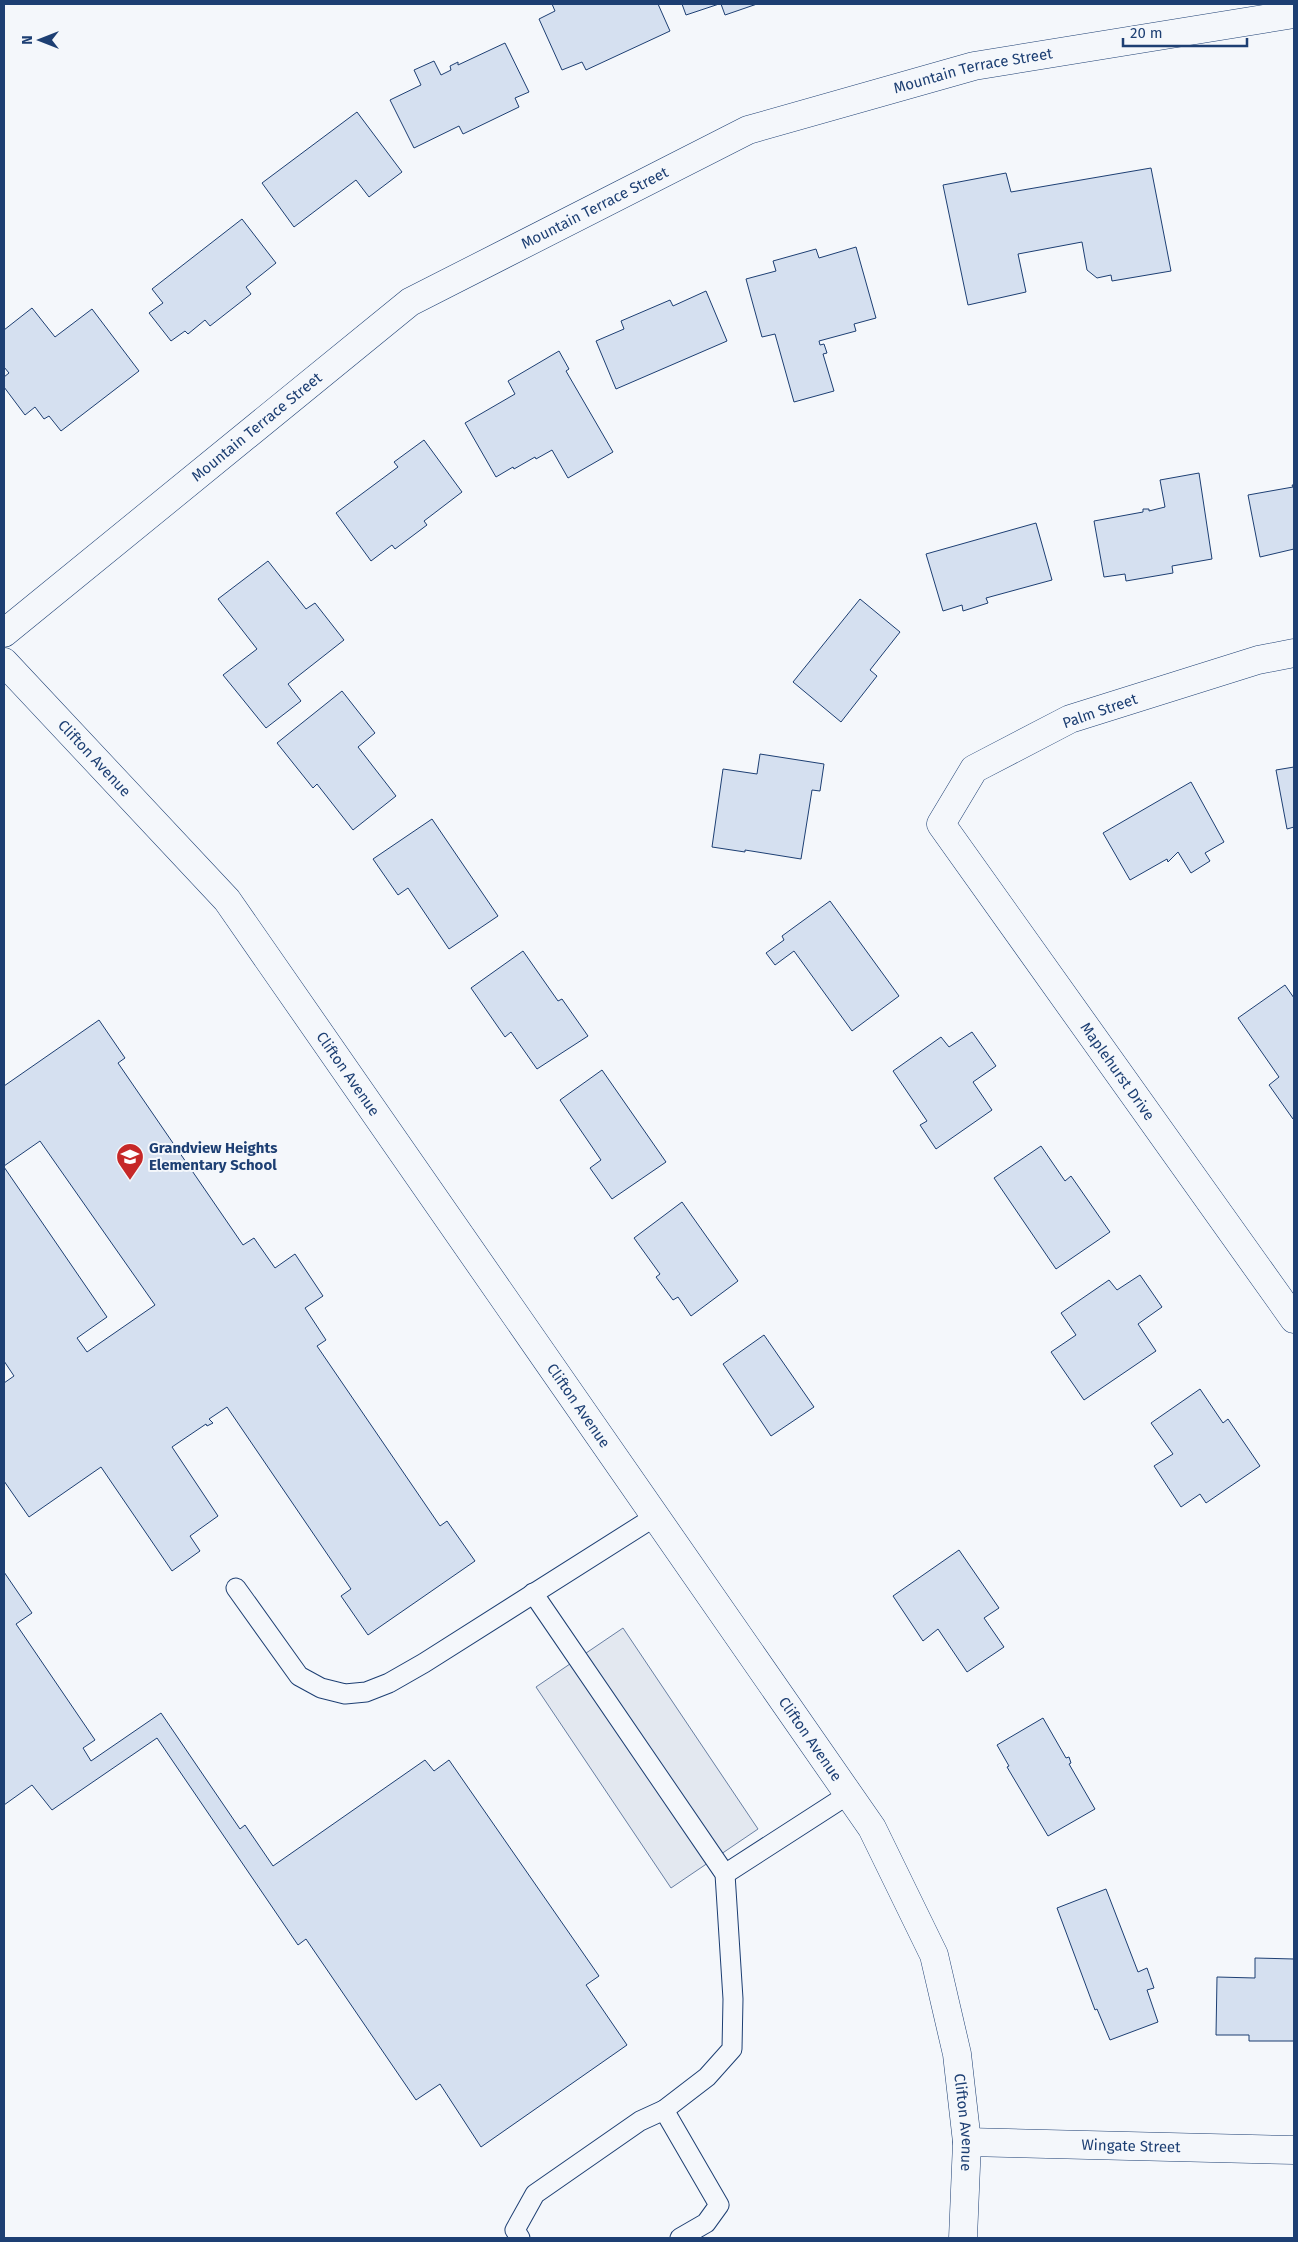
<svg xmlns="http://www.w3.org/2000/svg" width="1298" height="2242" font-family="'Fira Sans',sans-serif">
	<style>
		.parking { fill: #e3e8f0; stroke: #687fa3 }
		.building { fill: #d5e0f0; stroke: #1d3f73 }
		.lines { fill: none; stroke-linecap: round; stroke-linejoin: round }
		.lane-casing { stroke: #1d3f73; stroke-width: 21 }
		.street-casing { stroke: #1d3f73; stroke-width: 29 }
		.secondary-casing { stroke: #1d3f73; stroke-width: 29 }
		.lane { stroke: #f4f7fb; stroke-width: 19 }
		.street { stroke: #f4f7fb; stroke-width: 28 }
		.secondary { stroke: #f4f7fb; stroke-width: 28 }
		.labels { text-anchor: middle; stroke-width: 4; stroke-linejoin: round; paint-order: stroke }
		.street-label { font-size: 15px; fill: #1d3f73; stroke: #f4f7fb }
		.poi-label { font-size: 15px; font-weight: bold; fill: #1d3f73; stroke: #f4f7fb; text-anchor: start }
	</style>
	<rect width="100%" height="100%" fill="#f4f7fb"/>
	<path class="parking" d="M623,1628L758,1829L671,1888L536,1687Z"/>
	<g class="building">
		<path d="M552,4H658L670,31L586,70L582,62L562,70L539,19L555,11Z"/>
		<path d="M682,4H719L686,15Z"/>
		<path d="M721,4H757L725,15Z"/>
		<path d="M505,43L529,92L515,98L519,107L463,134L459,126L414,148L390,100L421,85L414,70L434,61L441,75L451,70L450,66L458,62V65Z"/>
		<path d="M357,112L402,172L369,197L356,180L294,227L262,183Z"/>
		<path d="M1151,168L1171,271L1112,281L1111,275L1097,278L1087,270L1082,242L1018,254L1026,292L968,305L943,185L1006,173L1011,192Z"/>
		<path d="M242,219L276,263L246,287L251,294L210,326L205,320L188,334L185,331L171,341L149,313L163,303L152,289Z"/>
		<path d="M856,247L876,318L854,324L856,331L819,341L820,345L824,344L827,353L823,354L834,391L794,402L775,334L762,337L746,279L776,271L773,261L816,249L819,258Z"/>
		<path d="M706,291L727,341L616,389L596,341L624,329L621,321L670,300L673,306Z"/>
		<path d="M32,308L55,337L92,309L139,371L61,431L49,416L44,419L35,407L25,415L4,387V377L9,373L4,367V330Z"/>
		<path d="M559,351L569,369L566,371L613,452L568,478L552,450L536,459L535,457L514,469L513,467L496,477L465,423L515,394L508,381Z"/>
		<path d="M424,440L462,492L424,521L427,525L395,549L392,545L371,561L336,513L398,467L394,462Z"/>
		<path d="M1199,473L1212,559L1172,566L1173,573L1126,581L1125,574L1104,577L1094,521L1143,512V509H1149V511L1165,507L1160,480Z"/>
		<path d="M1292,485H1294V549L1260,557L1248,495L1293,487Z"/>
		<path d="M1036,523L1052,580L986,598L988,603L963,611L962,605L943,611L926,554Z"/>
		<path d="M268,561L306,609L315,603L344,640L288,684L301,701L266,728L223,675L257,649L218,599Z"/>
		<path d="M860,599L900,632L870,670L877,676L841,722L793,682Z"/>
		<path d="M342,691L375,733L358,747L396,796L353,830L317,784L313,788L277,743Z"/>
		<path d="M760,754L824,764L820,791L812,790L801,859L745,850V852L712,847L723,769L757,774Z"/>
		<path d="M1294,767V827L1287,829L1276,770Z"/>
		<path d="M1191,782L1224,842L1205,853L1210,861L1191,873L1178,852L1168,862L1167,859L1130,880L1103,833Z"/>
		<path d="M432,819L498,916L449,949L408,888L398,895L373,859Z"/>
		<path d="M830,901L899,996L852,1031L794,951L775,965L766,953L784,940L782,936Z"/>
		<path d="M523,951L558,1001L562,999L588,1036L537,1069L511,1032L505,1037L471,988Z"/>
		<path d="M1285,985L1294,998V1118L1293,1119L1269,1085L1279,1077L1238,1018Z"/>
		<path d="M99,1020L125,1058L118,1063L243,1245L254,1238L275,1268L295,1254L323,1296L305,1308L326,1340L317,1346L440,1526L447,1521L475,1561L368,1635L341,1596L351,1589L227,1407L209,1419L213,1423L207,1426L206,1424L172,1447L218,1516L190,1536L200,1551L172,1571L101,1467L29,1517L4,1481V1383L14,1376L4,1361V1167L107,1317L77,1338L87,1352L155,1305L40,1141L4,1166V1086Z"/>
		<path d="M972,1032L996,1066L973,1082L992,1110L936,1149L920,1125L927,1121L893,1071L941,1037L949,1047Z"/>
		<path d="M602,1070L666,1162L612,1199L590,1168L601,1160L560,1100Z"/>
		<path d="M1041,1146L1065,1181L1071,1176L1110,1232L1056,1269L994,1178Z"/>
		<path d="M682,1202L738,1281L691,1316L678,1297L673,1300L656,1277L660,1274L634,1238Z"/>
		<path d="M1140,1275L1162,1307L1138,1324L1156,1351L1084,1400L1051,1352L1076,1335L1061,1313L1109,1280L1117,1290Z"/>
		<path d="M764,1335L814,1407L771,1436L723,1364Z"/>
		<path d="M1200,1389L1223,1423L1228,1419L1260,1466L1206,1503L1200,1494L1181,1507L1154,1466L1173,1454L1151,1423Z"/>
		<path d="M959,1550L999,1608L984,1618L1004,1647L967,1672L938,1629L923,1641L893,1596Z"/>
		<path d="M4,1572L32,1613L16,1624L95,1740L83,1748L91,1761L161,1713L240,1829L245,1825L273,1866L425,1760L434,1771L449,1760L599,1976L586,1985L627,2045L481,2147L440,2084L416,2100L306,1939L298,1945L157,1738L52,1810L32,1785L4,1805Z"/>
		<path d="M1043,1718L1066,1758L1069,1757L1071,1763L1069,1764L1095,1809L1048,1836L1007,1767L1009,1766L997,1745Z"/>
		<path d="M1106,1889L1138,1972L1147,1968L1154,1988L1147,1990L1158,2022L1110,2040L1097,2009L1095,2010L1057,1908Z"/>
		<path d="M1255,1958L1294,1959V2041H1249V2035H1216L1217,1977L1255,1978Z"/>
	</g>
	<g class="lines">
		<defs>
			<g id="lane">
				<path d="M236,1588L299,1676L321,1688L345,1694L366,1692L389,1683L424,1663L656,1516"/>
				<path d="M725,1874L849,1794"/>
				<path d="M664,2110L719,2205L706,2223L680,2238"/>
				<path d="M520,2238L515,2230L535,2194L640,2121L664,2110L707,2077L732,2049L733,1999L725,1874L533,1593"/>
			</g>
			<g id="street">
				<path id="s1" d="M1294,653L1258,660L1070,719L974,769L941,824L1294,1319"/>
				<path id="s2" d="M967,2142L1294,2150"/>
			</g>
			<g id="secondary">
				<path id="s3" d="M4,633L410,302L748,130L974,66L1294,14"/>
				<path id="s4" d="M4,662L227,900L872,1828L934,1955L957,2054L967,2142L963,2238"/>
			</g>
		</defs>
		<use href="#lane" class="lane-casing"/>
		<use href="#street" class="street-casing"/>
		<use href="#secondary" class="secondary-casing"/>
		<use href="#lane" class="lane"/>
		<use href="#street" class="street"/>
		<use href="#secondary" class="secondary"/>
	</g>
	<defs>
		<symbol id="school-pin" viewBox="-11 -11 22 30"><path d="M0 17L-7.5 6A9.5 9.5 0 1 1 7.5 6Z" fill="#c62828" stroke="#f4f7fb"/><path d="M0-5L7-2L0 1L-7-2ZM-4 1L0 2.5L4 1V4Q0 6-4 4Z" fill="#fff"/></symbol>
	</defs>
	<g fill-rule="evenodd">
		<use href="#school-pin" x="114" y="1141" width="32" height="43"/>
	</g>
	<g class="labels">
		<g class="street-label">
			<text dy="5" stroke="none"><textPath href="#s3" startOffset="1136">Mountain Terrace Street</textPath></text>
			<text dy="5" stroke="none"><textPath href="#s3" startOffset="731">Mountain Terrace Street</textPath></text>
			<text dy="5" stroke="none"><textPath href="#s3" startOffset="326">Mountain Terrace Street</textPath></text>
			<text transform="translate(1100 711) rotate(-19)" y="5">Palm Street</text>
			<text dy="5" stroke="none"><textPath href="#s4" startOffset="132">Clifton Avenue</textPath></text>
			<text dy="5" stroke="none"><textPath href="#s1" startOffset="710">Maplehurst Drive</textPath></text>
			<text dy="5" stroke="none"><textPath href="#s4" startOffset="538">Clifton Avenue</textPath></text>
			<text dy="5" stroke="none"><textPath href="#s4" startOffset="942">Clifton Avenue</textPath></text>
			<text dy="5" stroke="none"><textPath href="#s4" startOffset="1348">Clifton Avenue</textPath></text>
			<text dy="5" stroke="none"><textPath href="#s4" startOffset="1768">Clifton Avenue</textPath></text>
			<text dy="5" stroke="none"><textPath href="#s2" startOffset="164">Wingate Street</textPath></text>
		</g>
		<g class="poi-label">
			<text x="149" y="1153">Grandview Heights<tspan x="149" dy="17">Elementary School</tspan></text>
		</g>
	</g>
	<rect width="1298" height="2242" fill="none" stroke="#1d3f73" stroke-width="10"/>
	<g transform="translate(40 40) rotate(270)" stroke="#f4f7fb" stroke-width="4" paint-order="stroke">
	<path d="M0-4L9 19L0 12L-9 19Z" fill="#1d3f73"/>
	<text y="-8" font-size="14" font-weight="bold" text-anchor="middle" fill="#1d3f73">N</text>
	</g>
	<path d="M1123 38v8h124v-8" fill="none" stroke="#1d3f73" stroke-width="2.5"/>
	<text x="1130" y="38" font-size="15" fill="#1d3f73" stroke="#f4f7fb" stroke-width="4" paint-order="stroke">20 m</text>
</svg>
